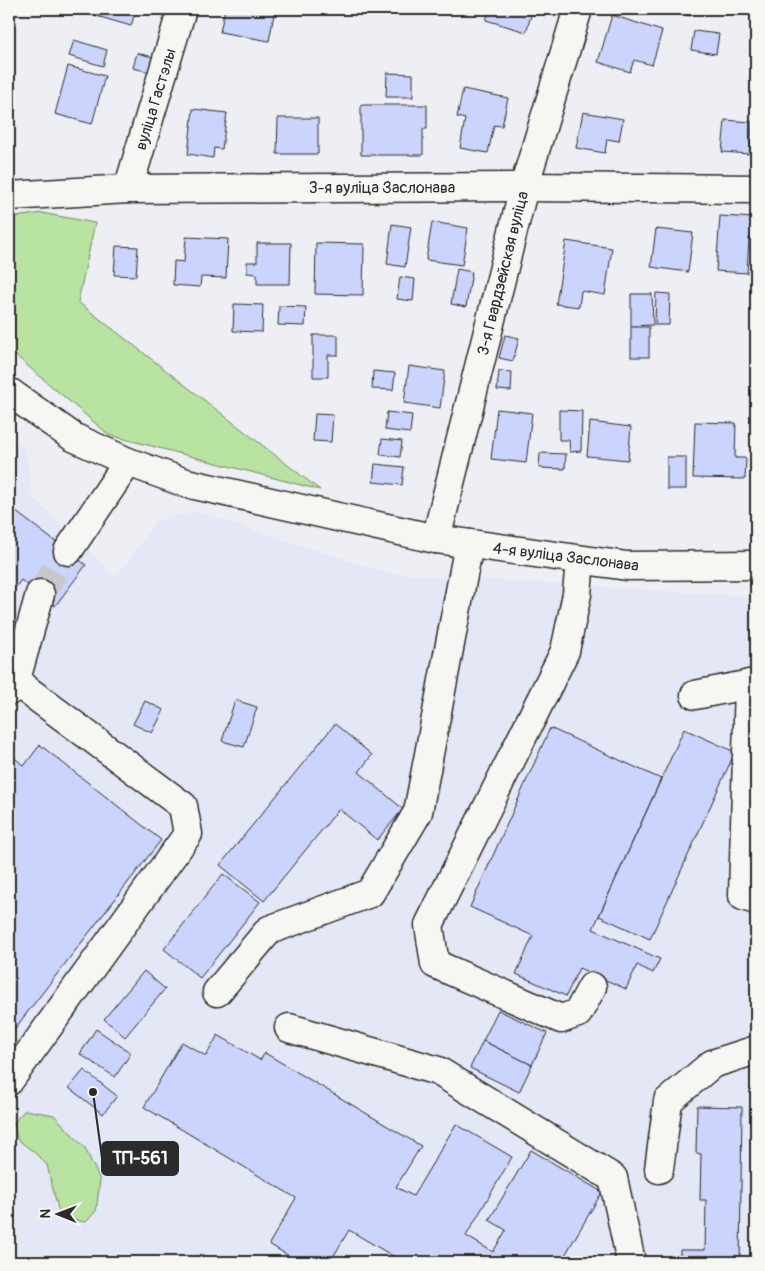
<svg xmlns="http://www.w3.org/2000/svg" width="765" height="1271" font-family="Pangolin,sans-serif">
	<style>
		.built { fill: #e3e7f6 }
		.green { fill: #b8e3a0; stroke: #728766 }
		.building { fill: #cbd4fc; stroke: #2b2b2b }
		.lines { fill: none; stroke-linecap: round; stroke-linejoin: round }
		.minor-tunnel { stroke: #c6c8cc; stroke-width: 28; stroke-dasharray: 28 14; stroke-linecap: butt }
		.minor-casing { stroke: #2b2b2b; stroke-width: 31 }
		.minor { stroke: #f6f6f2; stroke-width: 28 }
		.labels { text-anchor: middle; stroke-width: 5; stroke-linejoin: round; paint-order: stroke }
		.street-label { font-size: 16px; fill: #2b2b2b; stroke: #f6f6f2 }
		.leader { fill: none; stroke: #2b2b2b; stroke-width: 2 }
		.callout-dot { fill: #2b2b2b; stroke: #f6f6f2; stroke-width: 2 }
		.callout { fill: #2b2b2b; stroke: #2b2b2b; stroke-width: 2 }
		.callout-label { font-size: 18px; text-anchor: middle; font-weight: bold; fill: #fff }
	</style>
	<rect width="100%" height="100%" fill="#edeff4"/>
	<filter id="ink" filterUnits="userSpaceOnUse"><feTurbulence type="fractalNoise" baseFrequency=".02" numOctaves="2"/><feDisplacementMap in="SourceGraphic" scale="10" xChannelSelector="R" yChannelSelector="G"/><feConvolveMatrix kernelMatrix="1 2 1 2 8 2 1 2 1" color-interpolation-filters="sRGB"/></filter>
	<g filter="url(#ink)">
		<path class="built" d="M9,437L25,450L33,497L116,578L157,520L196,512L388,573L756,597V1262H9Z"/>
		<g class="green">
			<path d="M42,213L95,223L78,302L320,490L109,435L9,350V218Z"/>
			<path d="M25,1110L54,1115L85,1148L100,1180L96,1211L86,1222L67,1219L58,1209L47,1165L34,1152L17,1139L14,1122Z"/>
		</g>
		<g class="building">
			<path d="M95,9H136L131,26L93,15Z"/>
			<path d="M225,9H275L269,41L220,32Z"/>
			<path d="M490,9H533L526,32L486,20Z"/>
			<path d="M664,9H692L690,16Z"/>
			<path d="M612,15L662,31L652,65L634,60L630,72L598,62Z"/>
			<path d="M694,31L719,34L716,54L691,50Z"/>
			<path d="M74,40L107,50L103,66L69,56Z"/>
			<path d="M137,53L153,57L150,72L133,68Z"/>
			<path d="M68,66L105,76L92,124L55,114Z"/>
			<path d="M387,73L413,74V97H386Z"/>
			<path d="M463,89L508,98L502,126L494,125L488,153L460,148L465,119L457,117Z"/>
			<path d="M361,105H427V129H423V155H361Z"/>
			<path d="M193,109L227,113L222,149L214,148L213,158L188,154Z"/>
			<path d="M583,112L623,119L619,141L607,139L605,153L576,148Z"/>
			<path d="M278,118H318V154H277Z"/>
			<path d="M725,120L752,122L750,154L722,152Z"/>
			<path d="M720,216L756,218V238H749L747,273L716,271Z"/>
			<path d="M432,222L468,228L462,265L426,260Z"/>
			<path d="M392,224L411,227L405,267L387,264Z"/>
			<path d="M656,229L693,233L688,272L651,267Z"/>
			<path d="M186,237L228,239L226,278L201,277L200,287L173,285L174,261L184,262Z"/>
			<path d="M566,241L612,248L605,295L581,291L579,307L556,304Z"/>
			<path d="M257,243H291L290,284H257V274L247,273V262H257Z"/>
			<path d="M316,243L364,244L363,295L315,294Z"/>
			<path d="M116,246L138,247L136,276L114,275Z"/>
			<path d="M457,269L472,272L466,307L451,304Z"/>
			<path d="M400,277L415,279L413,301L397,299Z"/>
			<path d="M656,293L670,294L669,325H655Z"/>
			<path d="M631,294H652L653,325L631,326Z"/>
			<path d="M234,304L263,305L262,332L233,331Z"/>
			<path d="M279,306L306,307L305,326L278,325Z"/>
			<rect x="631" y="327" width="18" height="30"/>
			<path d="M313,335H338V355H328V377H313Z"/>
			<path d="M505,335L519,338L513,361L499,358Z"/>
			<path d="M409,366L445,371L440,408L404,403Z"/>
			<path d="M373,371L395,373L393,390L372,389Z"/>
			<path d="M499,371L512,372L511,391L497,390Z"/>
			<path d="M497,409L532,413L526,463L491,459Z"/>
			<path d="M559,410L582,411L581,451L570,452L569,440H559Z"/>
			<path d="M387,412L412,415L410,433L385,430Z"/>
			<path d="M315,414L333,415L331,442L313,441Z"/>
			<path d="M590,422L631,427L628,460L587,456Z"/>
			<path d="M695,422L736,423L735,458H746L745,479L693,478Z"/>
			<path d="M382,439L402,441L400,457L380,454Z"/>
			<path d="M540,453L566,454L565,469L539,468Z"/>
			<rect x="667" y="457" width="19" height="32"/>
			<path d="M375,464L404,467L402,485L373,482Z"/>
			<path d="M11,508L86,565L55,606L21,580L9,596V512Z"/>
			<path d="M235,700L257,707L244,747L222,741Z"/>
			<path d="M145,701L164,710L152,733L133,724Z"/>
			<path d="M335,724L372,755L359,772L403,809L377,840L339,809L264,901L220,865Z"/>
			<path d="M550,728L661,779L593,929L660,959L653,973L637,965L626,989L579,968L566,996L516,974L533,936L470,907Z"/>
			<path d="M684,729L735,752L650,939L599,916Z"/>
			<path d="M40,745L161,840L9,1036V782L11,779L9,777V753L24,766Z"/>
			<path d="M223,874L260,902L200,978L164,949Z"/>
			<path d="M144,971L165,989L125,1037L104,1019Z"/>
			<path d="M498,1010L547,1033L532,1065L483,1041Z"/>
			<path d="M96,1029L131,1053L115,1077L80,1054Z"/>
			<path d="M218,1035L260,1060L265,1053L421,1146L396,1187L413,1196L456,1124L512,1157L466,1236L493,1252L506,1230L489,1220L531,1150L602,1192L561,1262H403L349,1230L330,1262H299L269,1244L296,1198L144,1107L182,1042L206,1056Z"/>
			<path d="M483,1041L532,1065L519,1092L470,1068Z"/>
			<path d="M84,1070L117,1096L103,1114L69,1088Z"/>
			<path d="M697,1106L742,1107L740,1262H680V1250H705L706,1200H700L701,1154L696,1153Z"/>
		</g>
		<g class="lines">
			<path class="minor-tunnel" d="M40,594L68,551"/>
			<defs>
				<g id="minor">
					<path d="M128,189L182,9"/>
					<path d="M9,196L128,189L524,187L756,189"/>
					<path d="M9,392L73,437L128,462L186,483L436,539L627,566L756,565"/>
					<path d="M436,539L524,187L578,9"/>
					<path d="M68,551L128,462"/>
					<path d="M580,560L577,594L565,651L429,925L435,964L561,1019L578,1013L592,987"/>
					<path d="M749,684L743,896L756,900"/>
					<path d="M9,691L15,683L40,594"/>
					<path d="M695,695L756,683"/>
					<path d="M217,992L269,930L370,893L418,812L469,544"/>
					<path d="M289,1028L438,1071L613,1178L631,1262"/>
					<path d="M9,1081L188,834L183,806L15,681"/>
					<path d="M659,1169L668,1101L712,1064L756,1050"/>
				</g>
			</defs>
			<use href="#minor" class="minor-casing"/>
			<use href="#minor" class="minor"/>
		</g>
	</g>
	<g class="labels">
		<g class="street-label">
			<text transform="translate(155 99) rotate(-73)" y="6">вуліца Гастэлы</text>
			<text x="382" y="193">3-я вуліца Заслонава</text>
			<text transform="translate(502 273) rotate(-76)" y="6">3-я Гвардзейская вуліца</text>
			<text transform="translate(566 556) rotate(7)" y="6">4-я вуліца Заслонава</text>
		</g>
	</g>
	<path class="leader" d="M93 1092L102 1158"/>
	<circle class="callout-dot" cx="93" cy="1092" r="5"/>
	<rect class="callout" x="102" y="1142" width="76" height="33" rx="5"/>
	<g class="callout-label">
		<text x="140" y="1164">ТП-561</text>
	</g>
	<rect width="765" height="1271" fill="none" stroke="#f6f6f2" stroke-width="30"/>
	<rect x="15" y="15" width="735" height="1241" fill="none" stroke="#2b2b2b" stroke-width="2" filter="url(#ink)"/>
	<g transform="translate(58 1214) rotate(271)" stroke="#f6f6f2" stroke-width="4" paint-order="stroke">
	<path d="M0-4L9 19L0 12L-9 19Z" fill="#2b2b2b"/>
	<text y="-8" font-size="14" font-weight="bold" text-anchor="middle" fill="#2b2b2b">N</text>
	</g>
</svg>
